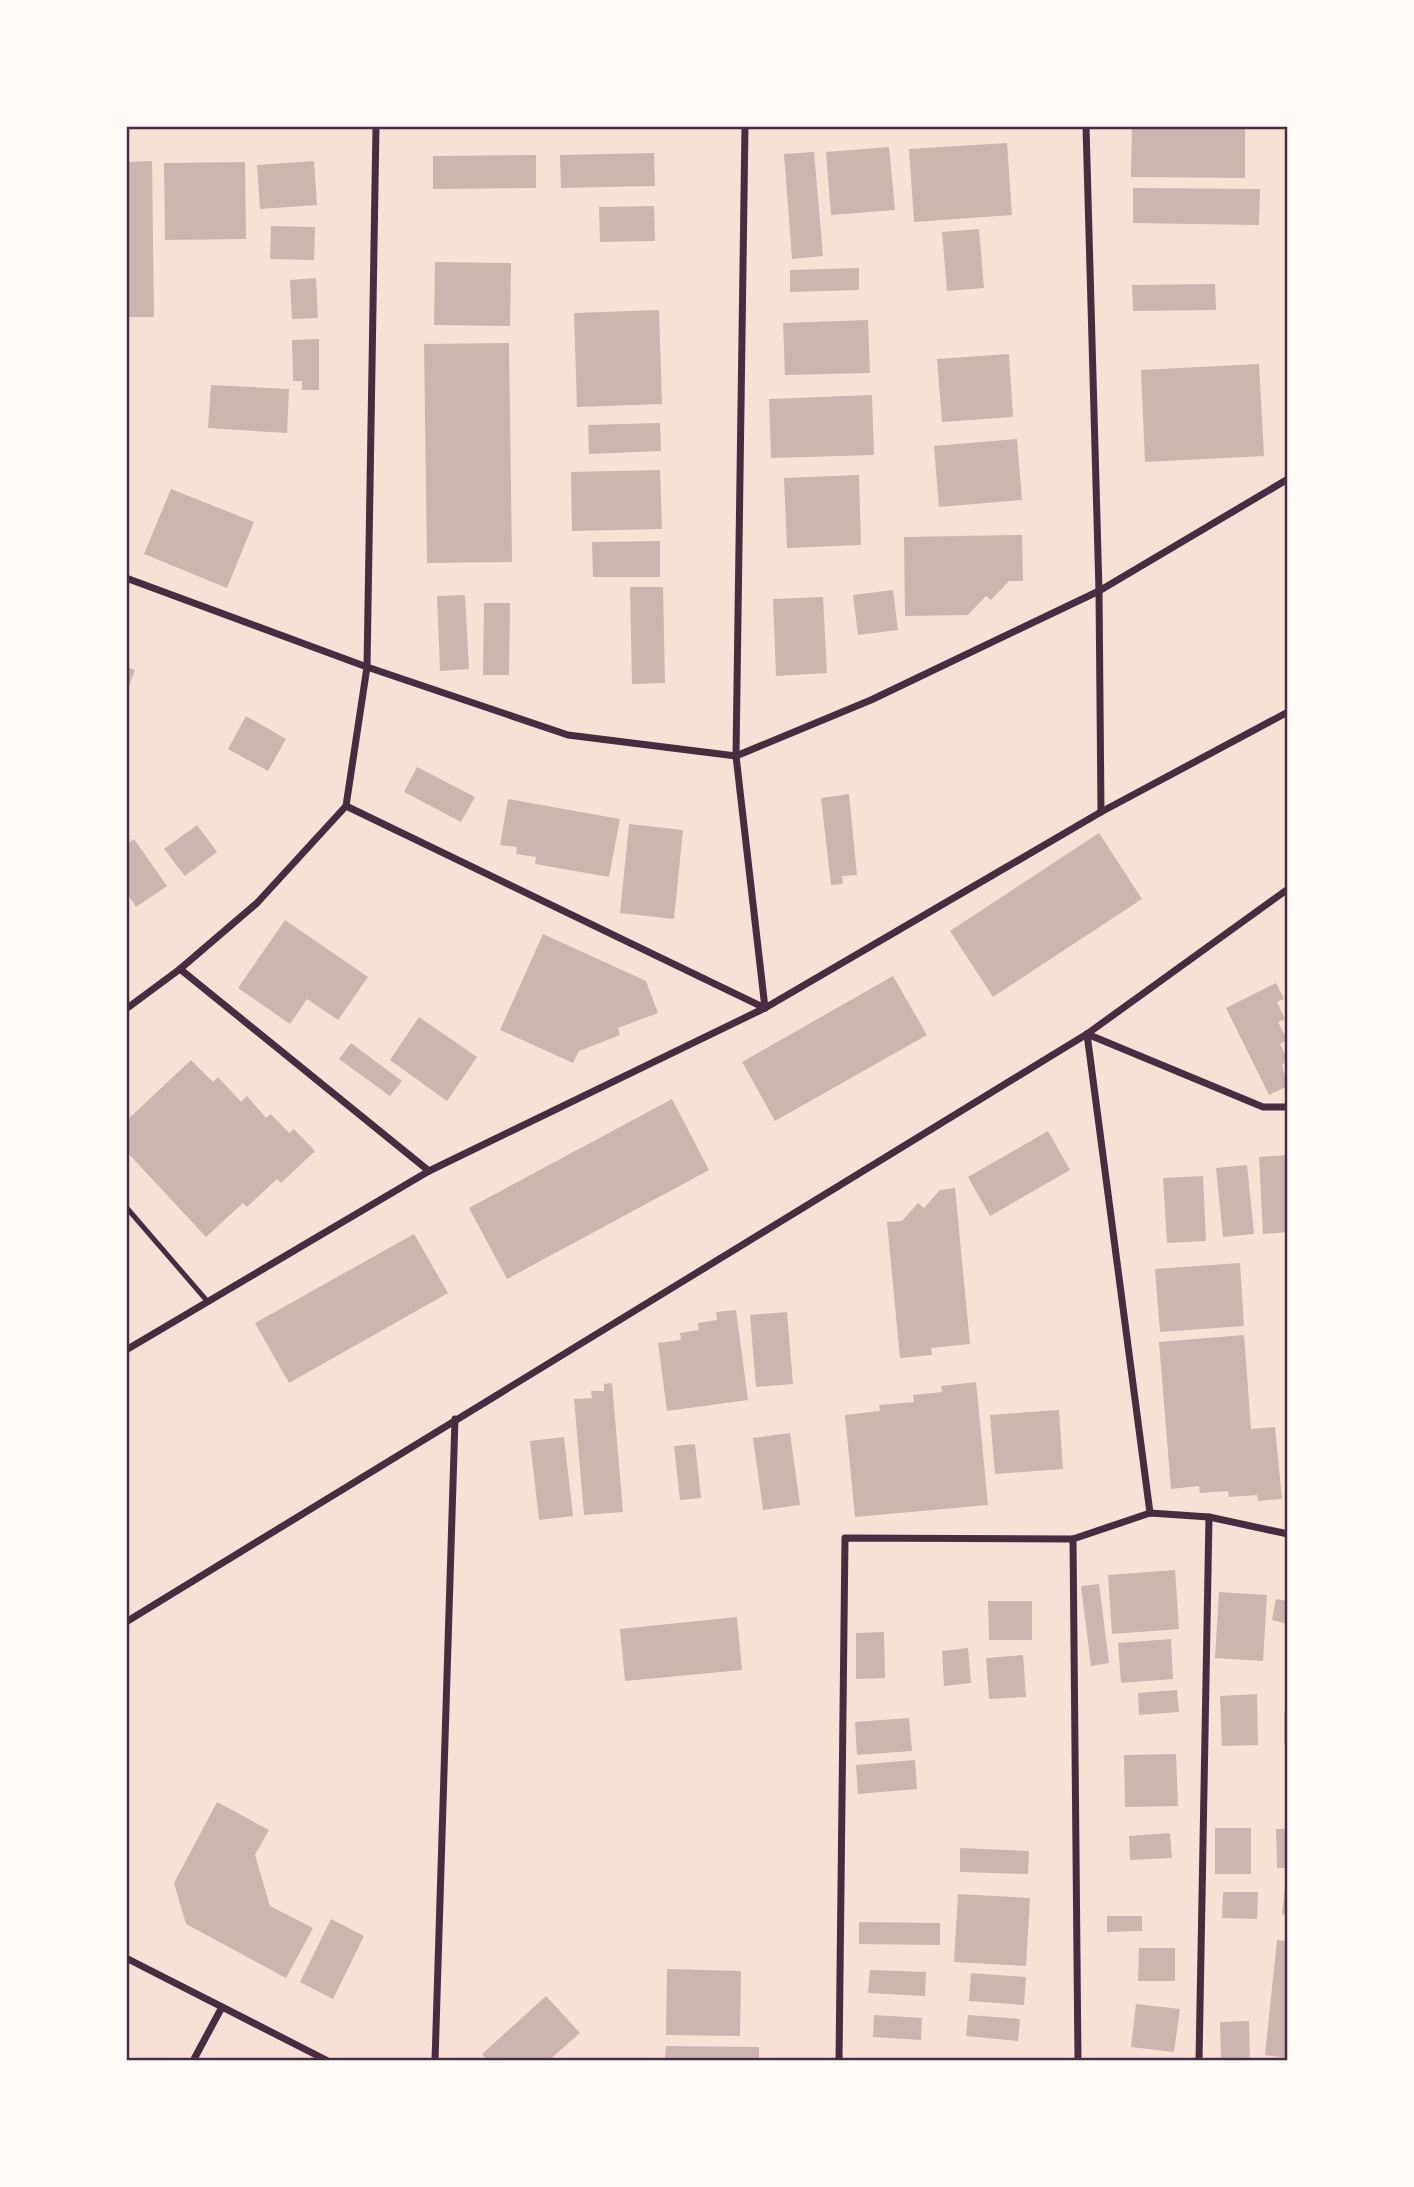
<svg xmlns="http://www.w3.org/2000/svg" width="1414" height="2187" font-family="'DM Sans',sans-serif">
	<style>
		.building { fill: #ccb4b1 }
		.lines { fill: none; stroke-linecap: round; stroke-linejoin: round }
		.service { stroke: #4a2c40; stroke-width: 5 }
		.minor { stroke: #4a2c40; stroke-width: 7 }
		.neatline { fill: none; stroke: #4a2c40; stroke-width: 2.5 }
	</style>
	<rect width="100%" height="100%" fill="#f7e1d7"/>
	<g class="building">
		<path d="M1132,126H1245V178L1131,177Z"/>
		<path d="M1007,143L1012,215L914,222L909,149Z"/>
		<path d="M889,147L895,210L831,215L826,152Z"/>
		<path d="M814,152L823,256L792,259L784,154Z"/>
		<path d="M654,153L655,186L561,188L560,155Z"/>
		<path d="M536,155V188L433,189V156Z"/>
		<path d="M152,161L154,317H126V162Z"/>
		<path d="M314,161L317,205L260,209L257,165Z"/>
		<path d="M245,162L246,239L165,240L164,163Z"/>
		<path d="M1133,188L1260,189L1259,225L1133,223Z"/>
		<path d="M654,206L655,241L600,242L599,207Z"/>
		<path d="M271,226L315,227L314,260L270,259Z"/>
		<path d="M979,229L984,288L947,291L942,232Z"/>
		<path d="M435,262L511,263L510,326L434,325Z"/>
		<path d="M859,268V290L790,292V270Z"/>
		<path d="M316,278L318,318L292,319L290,280Z"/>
		<path d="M1215,284L1216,310L1133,311L1132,285Z"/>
		<path d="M659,310L662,404L577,407L574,313Z"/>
		<path d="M868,320L870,373L785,375L783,323Z"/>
		<path d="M319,339V390H302V381H293L292,340Z"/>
		<path d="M509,343L512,562L427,563L424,344Z"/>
		<path d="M1009,354L1013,417L942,422L937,359Z"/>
		<path d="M1259,364L1264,456L1145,462L1141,370Z"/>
		<path d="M211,385L289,389L287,433L208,428Z"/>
		<path d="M872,395L874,455L771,458L769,399Z"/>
		<path d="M660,423L661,451L589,454L588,425Z"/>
		<path d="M1017,439L1022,500L939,507L934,446Z"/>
		<path d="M660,470L662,529L572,531L571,472Z"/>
		<path d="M859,475L861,545L787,548L784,478Z"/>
		<path d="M171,489L254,522L227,588L144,554Z"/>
		<path d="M1022,535L1023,581H1009L991,600L986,596L968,615L905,616L904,537Z"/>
		<path d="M660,541V577H593L592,542Z"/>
		<path d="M630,587H663L665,683L632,684Z"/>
		<path d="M893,590L898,630L858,635L853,595Z"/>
		<path d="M465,595L469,669L440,671L437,596Z"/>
		<path d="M823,597L827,673L776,676L773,599Z"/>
		<path d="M484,603H510L509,675H483Z"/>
		<path d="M126,667L135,670L126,693Z"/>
		<path d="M246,716L286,739L268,771L228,749Z"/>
		<path d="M417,767L475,797L461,822L404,792Z"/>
		<path d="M849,794L857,875L842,876L843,884L831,885L821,798Z"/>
		<path d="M508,799L620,819L609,877L535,864L536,857L516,854L517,847L500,845Z"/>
		<path d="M629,824L683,830L674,919L620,913Z"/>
		<path d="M197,825L217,852L185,876L164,849Z"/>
		<path d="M1099,833L1142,899L993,997L950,931Z"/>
		<path d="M134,839L167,886L136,907L126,892V845Z"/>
		<path d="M285,920L368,977L338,1020L307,999L290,1024L238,988Z"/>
		<path d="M543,934L646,981L658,1013L618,1028L620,1035L579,1051L573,1063L500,1030Z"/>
		<path d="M893,976L927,1035L775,1121L742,1062Z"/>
		<path d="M1276,983L1284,999L1277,1002L1285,1019L1278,1022L1287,1040L1280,1044L1288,1060L1282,1065L1288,1086L1269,1095L1226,1008Z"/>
		<path d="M419,1017L477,1057L447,1101L390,1060Z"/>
		<path d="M351,1043L402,1081L390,1096L339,1059Z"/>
		<path d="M191,1060L213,1082L218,1077L241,1102L247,1096L266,1118L271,1114L289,1133L294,1129L315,1151L281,1183L277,1179L247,1207L243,1203L206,1237L126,1151V1121Z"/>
		<path d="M672,1099L709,1170L507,1279L469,1208Z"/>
		<path d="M1048,1131L1070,1170L990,1216L968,1177Z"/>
		<path d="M1288,1155V1232L1263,1234L1259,1157Z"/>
		<path d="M1247,1165L1254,1234L1223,1237L1216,1168Z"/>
		<path d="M1203,1176L1206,1241L1167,1243L1163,1178Z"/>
		<path d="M955,1188L970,1344L931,1348L932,1355L900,1358L887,1222L902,1221L918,1203L924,1208L940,1190Z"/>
		<path d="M414,1234L448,1293L289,1383L255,1323Z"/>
		<path d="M1240,1263L1244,1326L1160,1332L1155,1269Z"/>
		<path d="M736,1310L748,1400L667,1411L658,1343L681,1340L680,1333L699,1330L698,1323L717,1320L716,1312Z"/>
		<path d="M787,1312L793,1384L756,1387L750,1315Z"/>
		<path d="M1244,1335L1251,1429L1275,1427L1282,1499L1258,1501L1257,1495L1229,1497L1228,1491L1200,1493L1199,1486L1171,1489L1159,1342Z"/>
		<path d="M976,1382L988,1505L855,1517L845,1415L880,1411L879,1405L914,1402L913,1395L942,1392L941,1386Z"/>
		<path d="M612,1383L623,1512L584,1515L574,1399L592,1398L591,1391H604V1384Z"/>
		<path d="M1059,1410L1063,1469L995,1474L990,1415Z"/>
		<path d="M790,1433L800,1505L763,1510L753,1438Z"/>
		<path d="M564,1437L573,1516L539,1520L530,1441Z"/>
		<path d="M695,1444L701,1498L680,1500L674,1446Z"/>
		<path d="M1175,1570L1179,1629L1112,1634L1108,1575Z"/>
		<path d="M1099,1584L1109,1663L1091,1666L1081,1586Z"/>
		<path d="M1219,1592L1267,1595L1263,1661L1215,1658Z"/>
		<path d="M1276,1599L1288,1601V1624L1272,1620Z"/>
		<path d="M988,1601H1032V1640H989Z"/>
		<path d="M737,1617L742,1670L625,1681L620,1629Z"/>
		<path d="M884,1632L885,1678L856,1679V1633Z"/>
		<path d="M1171,1639L1173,1679L1121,1683L1118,1643Z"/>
		<path d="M968,1648L971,1683L944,1686L942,1651Z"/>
		<path d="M1023,1655L1026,1697L989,1699L986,1658Z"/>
		<path d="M1177,1690L1179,1712L1139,1715L1138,1693Z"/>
		<path d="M1257,1694L1258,1745L1222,1746L1220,1696Z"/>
		<rect x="1284" y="1711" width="4" height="33"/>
		<path d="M909,1718L912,1751L857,1755L855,1722Z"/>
		<path d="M1176,1754L1178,1806L1125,1807L1124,1755Z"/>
		<path d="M915,1760L917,1789L858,1794L856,1765Z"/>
		<path d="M217,1802L269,1830L255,1855L270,1906L313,1928L286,1978L186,1924L174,1883Z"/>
		<rect x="1215" y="1828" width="36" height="46"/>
		<path d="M1276,1829H1288V1868H1277Z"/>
		<path d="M1170,1833L1172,1858L1130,1860L1129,1836Z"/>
		<path d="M960,1848L1029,1851L1028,1874L960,1872Z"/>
		<path d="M1285,1886H1288V1915L1282,1914Z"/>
		<path d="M1223,1892H1258L1257,1919L1222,1918Z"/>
		<path d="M958,1894L1030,1898L1026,1966L954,1962Z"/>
		<path d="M1107,1916H1142V1931L1107,1932Z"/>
		<path d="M331,1919L364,1936L333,1999L300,1982Z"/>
		<path d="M859,1922L940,1923V1945L859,1944Z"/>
		<path d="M1277,1940L1288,1941V2058L1265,2055Z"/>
		<path d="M1139,1948H1175V1981H1138Z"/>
		<path d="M667,1969L741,1971L740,2036L666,2035Z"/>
		<path d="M870,1970L926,1972L925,1996L868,1993Z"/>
		<path d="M971,1973L1026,1977L1024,2005L969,2001Z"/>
		<path d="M546,1996L580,2033L548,2061H488L482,2054Z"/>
		<path d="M1136,2004L1180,2009L1174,2052L1131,2047Z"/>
		<path d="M874,2015L922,2018L921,2040L873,2037Z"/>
		<path d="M968,2015L1020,2019L1018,2041L966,2036Z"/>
		<path d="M1249,2021L1250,2061H1221L1220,2022Z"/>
		<path d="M666,2046L759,2047V2061H665Z"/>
	</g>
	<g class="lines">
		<path class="service" d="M126,1207L208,1302"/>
		<g class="minor">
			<path d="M745,126L736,756L765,1008"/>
			<path d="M1086,126L1099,591L1101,812"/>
			<path d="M126,578L367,667L568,735L736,756L871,700L1099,591L1288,479"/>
			<path d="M346,806L765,1008"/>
			<path d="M180,969L429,1171"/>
			<path d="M126,1009L180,969L257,903L346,806L367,667L376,126"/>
			<path d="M1087,1034L1150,1513"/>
			<path d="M1087,1034L1263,1107H1288"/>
			<path d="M126,1350L429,1171L765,1008L1101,812L1288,712"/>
			<path d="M1073,1539L1078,2061"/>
			<path d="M126,1622L1087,1034L1288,889"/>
			<path d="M126,1958L328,2061"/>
			<path d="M193,2061L222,2007"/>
			<path d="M435,2061L455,1419"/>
			<path d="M839,2061L845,1538L1073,1539L1150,1513L1209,1517L1288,1534"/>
			<path d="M1199,2061L1209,1517"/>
		</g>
	</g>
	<rect width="1414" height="2187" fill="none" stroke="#fffaf5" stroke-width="256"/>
	<rect x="128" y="128" width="1158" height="1931" class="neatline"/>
</svg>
